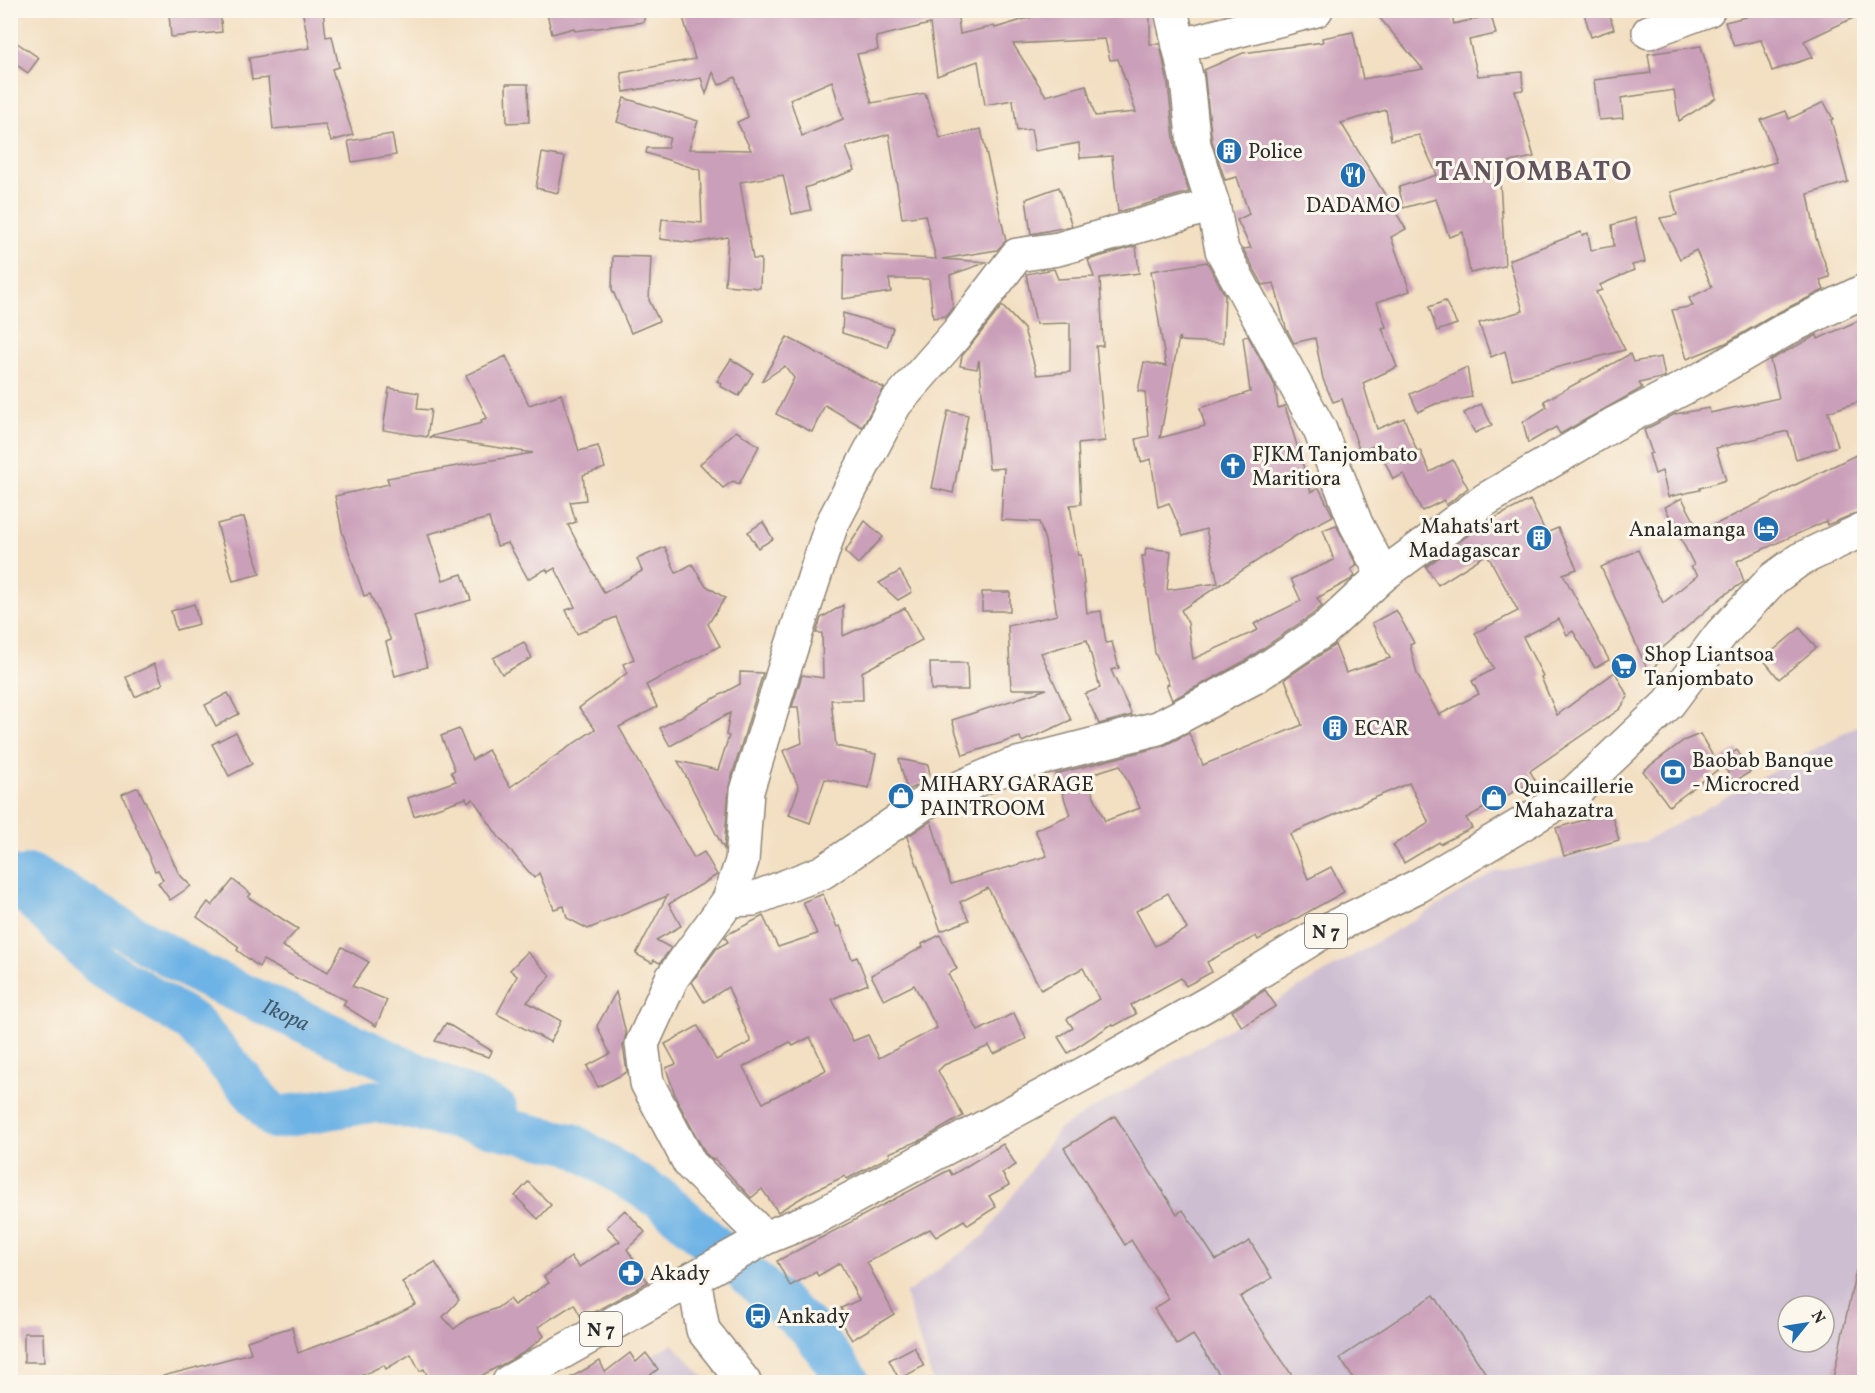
<svg xmlns="http://www.w3.org/2000/svg" width="1875" height="1393" font-family="Vollkorn,serif">
	<style>
		.industrial { fill: #cebed2; fill-rule: evenodd }
		.lines { fill: none; stroke-linecap: round; stroke-linejoin: round }
		.river { stroke: #6eb3e5; stroke-width: 42 }
		.building { fill: #ca9fb9; fill-rule: evenodd }
		.minor-casing { stroke: #8f8576; stroke-width: 36 }
		.major-casing { stroke: #8f8576; stroke-width: 36 }
		.minor { stroke: #fff; stroke-width: 33 }
		.major { stroke: #fff; stroke-width: 33 }
		.labels { text-anchor: middle; stroke-width: 6; stroke-linejoin: round; paint-order: stroke }
		.shield { fill: #fbf7ec; stroke: #696865; stroke-width: 1.5 }
		.shield-label { font-size: 20px; font-weight: bold; fill: #2b2b2b }
		.poi-label { font-size: 21px; fill: #2b2b2b; stroke: #fbf7ec; text-anchor: start }
		.water-label { font-size: 22px; font-style: italic; fill: #425b6c; stroke: #fbf7ec }
		.district-label { font-size: 27px; font-weight: bold; letter-spacing: 1.5px; fill: #63545d; stroke: #fbf7ec }
	</style>
	<rect width="100%" height="100%" fill="#fbf7ec"/>
	<filter id="ink" filterUnits="userSpaceOnUse"><feTurbulence type="fractalNoise" baseFrequency=".0167" numOctaves="2"/><feDisplacementMap in="SourceGraphic" scale="12" xChannelSelector="R" yChannelSelector="G"/><feConvolveMatrix kernelMatrix="1 2 1 2 8 2 1 2 1" color-interpolation-filters="sRGB"/></filter>
	<filter id="wash" filterUnits="userSpaceOnUse"><feTurbulence type="fractalNoise" baseFrequency=".008" numOctaves="4" result="noise"/><feDisplacementMap in="SourceGraphic" scale="24" xChannelSelector="R" yChannelSelector="G"/><feGaussianBlur stdDeviation="1.35" result="paint"/><feColorMatrix in="noise" values="0 0 0 0 0 0 0 0 0 0 0 0 0 0 0 0 0 1.4 0 .05"/><feComposite in="paint" operator="in"/></filter>
	<g filter="url(#wash)">
		<rect width="100%" height="100%" fill="#f3dfc2"/>
		<g class="industrial">
			<path d="M1864,722V1382H933L905,1294L985,1235L1059,1129L1495,872L1646,841ZM1788,1306H1824V1342H1788Z"/>
			<path d="M673,1344L708,1382H600Z"/>
		</g>
		<g class="lines">
			<g class="river">
				<path id="s1" d="M31,875L203,976L497,1110"/>
				<path d="M10,876L101,966L193,1023L275,1118L376,1101L572,1144L661,1199L812,1331L849,1382"/>
			</g>
		</g>
		<g id="blocks">
			<g class="building">
				<path d="M220,10L222,32L171,37L169,14Z"/>
				<path d="M302,10H323L326,37L332,36L339,67L332,69L353,135L331,141L325,124L273,129L268,78L252,80L249,58L310,48Z"/>
				<path d="M546,10H644V22L575,31L574,28L552,34Z"/>
				<path d="M681,10H796L798,15L812,10H854L857,16L879,10H957L960,34L994,26L995,28L1056,10H1150V44H1160L1168,84L1175,147L1189,192L1118,212L1112,156L1080,158L1079,143L1035,151L1031,129L1017,131L1013,100L985,105L978,61L937,76L930,24L876,37L878,50L857,54L870,97L872,103L925,93L940,138L981,129L1006,241L997,250L942,259L988,262L950,275L953,308L946,316L933,318L929,279H889L891,292L843,299L844,254L936,259L925,215L902,218L889,134L846,147L855,170L805,188L811,210L792,214L783,175L740,182L753,259H761L760,288L725,285L728,237L695,243L660,239L662,219L702,223L700,170L646,153L647,148H667L670,138L617,122L624,98L698,121L689,149L751,150L737,122L748,117L735,77L719,85L713,72L706,94L701,78L624,92L621,73L695,59ZM1105,39L1110,60L1118,59L1136,112L1095,116L1086,85L1046,96L1013,44ZM832,81L843,119L802,136L790,99Z"/>
				<path d="M1373,10H1451L1454,24L1491,15L1496,34L1469,40L1478,76L1522,72L1523,90L1515,91L1534,157L1499,164L1505,266L1470,273L1463,232L1449,237L1436,199L1403,208L1399,187L1437,175L1419,135L1391,140L1386,110L1341,123L1406,229L1391,237L1410,291L1377,302L1386,327L1382,328L1397,367L1363,383L1377,429L1404,418L1417,451L1420,450L1430,472L1453,460L1468,488L1446,505L1444,500L1422,511L1404,474L1393,479L1377,444L1360,452L1342,399L1333,402L1323,379L1315,338L1294,343L1286,328L1274,283L1263,285L1243,249L1251,248L1237,220L1249,214L1237,177L1225,180L1212,141L1204,70L1243,53L1323,42L1322,38L1353,32L1363,79L1423,69Z"/>
				<path d="M1583,10H1608L1614,29L1591,37Z"/>
				<path d="M1742,10H1864V13L1804,41L1813,57L1772,71L1761,40L1734,46L1725,22L1746,17Z"/>
				<path d="M10,38L39,58L28,73L10,60Z"/>
				<path d="M1701,46L1716,98L1679,121L1674,90L1621,98L1623,118L1599,120L1594,80L1651,73L1648,54Z"/>
				<path d="M506,84H528L529,122L507,123Z"/>
				<path d="M1824,102L1833,119L1831,120L1848,182L1808,194L1816,238L1830,277L1820,280L1824,290L1779,312L1726,343L1687,359L1672,310L1693,306L1689,298L1712,287L1696,250L1680,259L1660,218L1677,215L1671,192L1776,162L1761,120L1786,111L1789,119Z"/>
				<path d="M392,134L396,155L352,162L348,141Z"/>
				<path d="M542,153L565,157L558,193L536,188Z"/>
				<path d="M1059,187L1072,226L1031,234L1026,199Z"/>
				<path d="M1635,218L1645,262L1632,265L1634,270L1600,285L1602,290L1596,292L1625,350L1512,379L1505,351L1491,357L1479,323L1523,311L1509,260L1581,232L1582,235L1588,233L1591,250L1614,246L1612,225Z"/>
				<path d="M1136,246L1139,273L1100,278L1103,346H1096L1105,441L1078,444L1081,504L1070,505L1078,555H1081L1087,613L1101,611L1106,643L1112,642L1119,668L1111,670L1132,715L1099,724L1085,694L1100,688L1087,640L1041,653L1071,720L1022,742L1020,737L963,755L952,720L1047,689H1011L1008,626L1057,615L1045,541L1039,522L1001,520L1004,468L989,469L979,360L977,369L960,366L962,356L1002,306L1024,329L1037,375L1070,372V323L1036,324L1026,274L1054,269L1058,279L1094,277L1088,260Z"/>
				<path d="M613,256L651,257L649,300L659,321L631,333L612,289Z"/>
				<path d="M1207,262L1225,295L1223,343L1180,341L1179,337L1160,438L1205,426L1200,408L1250,392L1243,337L1248,336L1275,386L1278,408L1285,406L1311,492L1319,488L1333,516L1300,533L1181,610L1188,623L1193,659L1258,630L1254,624L1301,601L1291,579L1334,560L1323,530L1336,525L1357,566L1351,569L1355,576L1350,580L1317,598L1322,606L1313,614L1243,662L1172,700L1166,685L1169,684L1155,653L1142,556H1145L1146,548L1171,551L1167,590L1218,583L1206,529L1183,536L1169,503L1158,507L1151,459L1141,462L1136,439L1149,436L1145,392L1138,391L1144,362L1166,366L1151,271Z"/>
				<path d="M1445,301L1457,324L1437,331L1429,307Z"/>
				<path d="M843,313L893,328L887,347L842,333Z"/>
				<path d="M1864,318V400L1828,412L1838,446L1796,459L1788,431L1716,448L1726,480L1700,488V490L1668,497L1662,471L1655,474L1649,454L1652,453L1644,430L1675,414L1709,408L1710,413L1779,398L1770,360L1817,335L1818,339Z"/>
				<path d="M787,337L884,388L862,427L825,405L812,432L776,414L794,378L785,366L761,382Z"/>
				<path d="M1630,354L1633,362L1661,357L1665,377L1639,383L1642,388L1560,434L1556,427L1528,443L1523,422L1547,407L1544,401Z"/>
				<path d="M506,356L529,405L561,394L579,451L598,446L605,468L583,475L586,500L570,502L576,522L568,525L604,593L642,571L637,559L665,547L676,573L692,564L705,585L725,598L708,624L720,646L646,685L657,707L619,727L694,858L704,852L717,875L669,904L681,926L656,940L671,948L660,963L654,960L652,963L636,954L667,896L588,929L567,918L564,906L554,909L539,873L534,878L498,836L473,799L468,802L466,798L414,816L408,798L456,781L451,772L455,770L441,736L459,729L472,760L488,750L510,787L595,729L579,708L627,673L623,664L634,659L616,617L577,634L566,610L575,607L555,568L548,572L546,569L528,579L508,543L497,546L489,518L428,534L443,580L462,574L471,600L414,616L427,667L395,676L386,642L391,640L370,594L364,596L342,531L335,496L389,484L387,478L533,453L429,437L482,423L481,420L487,418L466,375Z"/>
				<path d="M731,359L753,373L739,396L720,386L722,384L717,381Z"/>
				<path d="M1467,367L1472,397L1435,404L1418,412L1410,394Z"/>
				<path d="M389,388L419,393L417,409L431,410L427,437L383,430Z"/>
				<path d="M1481,404L1492,425L1475,433L1464,413Z"/>
				<path d="M948,411L968,415L953,493L932,488Z"/>
				<path d="M736,431L759,446L739,484L733,481L723,488L700,464Z"/>
				<path d="M1864,451V510L1827,525L1826,521L1737,561L1744,582L1724,595L1659,651L1664,656L1649,673L1601,567L1638,550L1663,603L1698,575L1691,567L1694,565L1665,507L1682,498L1700,532Z"/>
				<path d="M1530,500L1546,533L1558,528L1577,569L1563,574L1609,660L1595,668L1573,631L1567,635L1559,619L1523,637L1543,676L1541,677L1557,715L1615,672L1628,697L1620,709L1530,771L1535,780L1466,818L1472,828L1440,844L1439,842L1404,863L1393,845L1429,823L1409,783L1290,834L1308,879L1331,867L1344,892L1258,940L1256,936L1207,962L1212,972L1186,986L1181,978L1131,1005L1136,1014L1114,1026L1112,1024L1068,1053L1058,1037L1073,1028L1067,1019L1099,999L1083,968L1041,990L988,888L960,902L969,920L941,931L907,837L931,821L951,884L1047,856L1035,830L1070,815L1056,774L1163,746L1189,733L1203,765L1302,725L1285,679L1335,645L1346,673L1390,658L1372,623L1396,610L1414,643L1410,645L1417,674L1439,715L1479,694L1472,681L1494,669L1475,633L1518,611L1487,554L1438,585L1426,567L1483,524ZM1120,765L1140,808L1105,821L1085,776ZM1168,893L1187,929L1155,946L1136,911Z"/>
				<path d="M244,517L260,574L233,581L217,524Z"/>
				<path d="M865,521L883,537L858,564L845,552Z"/>
				<path d="M763,522L773,539L758,548L748,532Z"/>
				<path d="M900,571L912,592L898,600L879,583Z"/>
				<rect x="982" y="592" width="28" height="19"/>
				<path d="M194,604L199,624L176,630L171,611Z"/>
				<path d="M843,605V636L905,608L922,640L862,672L863,700H831L836,746L876,754L869,788L825,779L810,823L789,815L799,788L783,751L802,743L798,707H792L802,675L823,678L822,633H816L821,618Z"/>
				<path d="M1800,628L1816,648L1779,679L1763,659Z"/>
				<path d="M524,642L532,658L502,674L493,658Z"/>
				<path d="M930,663H967L968,690H931Z"/>
				<path d="M154,664L163,684L135,697L126,677Z"/>
				<path d="M740,672L763,673L729,786L724,849L678,761L718,770L729,736L726,735L730,713L670,746L660,728L740,684Z"/>
				<path d="M228,693L239,714L216,726L205,705Z"/>
				<path d="M236,732L252,764L229,776L212,744Z"/>
				<path d="M1700,734L1720,768L1669,806L1643,771L1683,741Z"/>
				<path d="M1737,750L1750,772L1734,782L1720,760Z"/>
				<path d="M899,759L928,765L931,780L907,790Z"/>
				<path d="M136,788L139,789L179,874L191,886L170,900L158,883L163,880L158,870L155,871L122,794Z"/>
				<path d="M1611,812L1619,840L1564,856L1556,828Z"/>
				<path d="M233,880L251,894L248,897L298,929L282,946L328,972L342,947L369,962L352,986L387,1000L376,1026L343,1005L346,1000L298,979L263,960L259,967L237,950L239,947L197,917L208,902L212,906Z"/>
				<path d="M823,894L837,927L840,926L852,959L857,957L868,984L832,999L853,1041L868,1035L879,1058L937,1028L914,985L884,1000L871,975L923,947L922,944L940,935L957,969L948,974L978,1031L1014,1013L1026,1039L994,1054L989,1046L944,1065L938,1071L963,1116L923,1139L889,1153L890,1156L847,1179L845,1176L811,1192L778,1212L762,1189L751,1198L715,1159L713,1160L705,1153L676,1098L666,1068L676,1064L665,1044L698,1026L716,1060L751,1042L728,987L704,1002L692,982L717,948L728,942L725,937L728,934L763,916L778,947L817,934L803,902ZM810,1037L826,1070L763,1103L743,1067L790,1042L793,1046Z"/>
				<path d="M527,952L551,976L527,1002L561,1021L550,1042L497,1014L517,976L510,970Z"/>
				<path d="M1265,990L1276,1006L1242,1027L1232,1011Z"/>
				<path d="M616,992L626,1034L623,1046L627,1072L598,1087L587,1066L610,1054L597,1026Z"/>
				<path d="M446,1023L492,1051L489,1057L435,1041Z"/>
				<path d="M1115,1116L1177,1214L1183,1210L1216,1260L1250,1241L1272,1278L1240,1297L1297,1383H1225L1193,1335L1177,1345L1154,1309L1169,1299L1131,1240L1125,1245L1064,1148Z"/>
				<path d="M1003,1144L1016,1165L1002,1173L1009,1185L989,1196L996,1207L968,1225L964,1220L936,1237L930,1229L867,1262L894,1314L852,1340L841,1323L846,1319L841,1308L859,1300L840,1263L818,1276L816,1272L790,1286L777,1261L949,1170L952,1175Z"/>
				<path d="M528,1182L551,1205L538,1219L515,1196Z"/>
				<path d="M625,1210L645,1232L627,1249L648,1282L582,1319L574,1304L538,1327L544,1336L525,1352L468,1383H431L424,1369L420,1371L411,1354L386,1369L384,1365L346,1383H164L163,1376L251,1353L247,1341L292,1327L298,1353L386,1320L416,1305L402,1282L435,1262L459,1300L443,1317L454,1329L467,1319L497,1308L509,1299L514,1305L549,1283L544,1277L571,1257L579,1267L620,1241L607,1227Z"/>
				<path d="M1856,1270L1864,1271V1383H1832Z"/>
				<path d="M1434,1295L1492,1383H1356L1340,1358Z"/>
				<path d="M24,1333H43L44,1362H24Z"/>
				<path d="M914,1347L924,1366L899,1379L889,1360Z"/>
				<path d="M630,1353L636,1362L646,1353L658,1369L648,1377L652,1383H561L600,1361L605,1372Z"/>
			</g>
		</g>
	</g>
	<g filter="url(#ink)">
		<use href="#blocks" fill-opacity="0" stroke="#8f8576" stroke-width="1.5"/>
		<g class="lines">
			<defs>
				<g id="minor">
					<path d="M1171,10L1187,81L1194,145L1213,205L1222,250L1320,430L1356,524L1383,575"/>
					<path d="M1649,32L1708,10"/>
					<path d="M1179,46L1316,10"/>
					<path d="M729,900L742,861L747,791L783,673L831,526L895,404L959,331L1017,255L1058,249L1213,205"/>
					<path d="M765,1238L690,1164L647,1083L642,1044L672,978L729,900L753,899L823,872L924,803L1010,766L1158,728L1253,678L1325,629L1383,575L1485,500L1614,424L1703,378L1788,328L1864,291"/>
					<path d="M694,1278L703,1330L744,1382"/>
				</g>
				<path id="major" d="M509,1382L765,1238L817,1217L1089,1071L1212,1001L1321,933L1418,886L1574,793L1669,703L1721,634L1773,579L1799,560L1864,529"/>
			</defs>
			<use href="#minor" class="minor-casing"/>
			<use href="#major" class="major-casing"/>
			<use href="#minor" class="minor"/>
			<use href="#major" class="major"/>
		</g>
	</g>
	<defs>
		<symbol id="building-disc" viewBox="-11 -11 22 22"><circle r="9.5" fill="#1f6fb2" stroke="#fbf7ec"/><path d="M-4-6H4V6H1V3H-1V6H-4ZM-2.5-4.3h1.7v1.8h-1.7ZM.8-4.3h1.7v1.8H.8ZM-2.5-1h1.7V.8h-1.7ZM.8-1h1.7V.8H.8Z" fill="#fff"/></symbol>
		<symbol id="restaurant-disc" viewBox="-11 -11 22 22"><circle r="9.5" fill="#1f6fb2" stroke="#fbf7ec"/><path d="M-5-6h1v4h1v-4h1v4h1v-4h1v5L-1.5 .5V6h-2V.5L-5-1ZM5-6V6H3V1.5H1.5Q1.5-4 5-6Z" fill="#fff"/></symbol>
		<symbol id="church-disc" viewBox="-11 -11 22 22"><circle r="9.5" fill="#1f6fb2" stroke="#fbf7ec"/><path d="M-1.2-6h2.4v3.5h3.3v2.4h-3.3V6h-2.4V-.1h-3.3v-2.4h3.3Z" fill="#fff"/></symbol>
		<symbol id="hotel-disc" viewBox="-11 -11 22 22"><circle r="9.5" fill="#1f6fb2" stroke="#fbf7ec"/><path d="M-6-4.5h1.5V1H6V5H4.5V3h-9V5H-6ZM-4 0a1.8 1.8 0 1 1 3.6 0ZM.5 0V-2.5h3Q6-2.5 6 0Z" fill="#fff"/></symbol>
		<symbol id="supermarket-disc" viewBox="-11 -11 22 22"><circle r="9.5" fill="#1f6fb2" stroke="#fbf7ec"/><path d="M-6-5.5h2.5l.6 2H6L4.5 2H-2.5L-4.4-4H-6ZM-1.5 3.2a1.3 1.3 0 1 0 .1 0ZM3 3.2a1.3 1.3 0 1 0 .1 0Z" fill="#fff"/></symbol>
		<symbol id="bank-disc" viewBox="-11 -11 22 22"><circle r="9.5" fill="#1f6fb2" stroke="#fbf7ec"/><path d="M-6-4H6V4H-6ZM0-2.3a2.3 2.3 0 1 0 0 4.6a2.3 2.3 0 1 0 0-4.6Z" fill="#fff"/></symbol>
		<symbol id="shop-disc" viewBox="-11 -11 22 22"><circle r="9.5" fill="#1f6fb2" stroke="#fbf7ec"/><path d="M-5-2.5h2.3a2.7 3.5 0 0 1 5.4 0H5L5.5 6h-11ZM-1.5-2.5h3a1.5 2.3 0 0 0-3 0Z" fill="#fff"/></symbol>
		<symbol id="pharmacy-disc" viewBox="-11 -11 22 22"><circle r="9.5" fill="#1f6fb2" stroke="#fbf7ec"/><path d="M-2-6h4v4h4v4h-4v4h-4v-4h-4v-4h4Z" fill="#fff"/></symbol>
		<symbol id="bus-disc" viewBox="-11 -11 22 22"><circle r="9.5" fill="#1f6fb2" stroke="#fbf7ec"/><path d="M-5-6H5V4H4V6H2V4H-2V6H-4V4H-5ZM-3.5-4V0h7V-4ZM-3.5 1.2v1.5H-2V1.2ZM2 1.2v1.5H3.5V1.2Z" fill="#fff"/></symbol>
	</defs>
	<g fill-rule="evenodd">
		<use href="#building-disc" x="1214" y="136" width="30" height="30"/>
		<use href="#restaurant-disc" x="1338" y="160" width="30" height="30"/>
		<use href="#church-disc" x="1218" y="451" width="30" height="30"/>
		<use href="#hotel-disc" x="1751" y="514" width="30" height="30"/>
		<use href="#building-disc" x="1524" y="523" width="30" height="30"/>
		<use href="#supermarket-disc" x="1609" y="651" width="30" height="30"/>
		<use href="#building-disc" x="1320" y="713" width="30" height="30"/>
		<use href="#bank-disc" x="1658" y="757" width="30" height="30"/>
		<use href="#shop-disc" x="886" y="781" width="30" height="30"/>
		<use href="#shop-disc" x="1479" y="783" width="30" height="30"/>
		<use href="#pharmacy-disc" x="616" y="1258" width="30" height="30"/>
		<use href="#bus-disc" x="743" y="1301" width="30" height="30"/>
	</g>
	<g class="labels">
		<g class="shield">
			<rect x="1305" y="914" width="42" height="34" rx="4.5"/>
			<rect x="580" y="1312" width="42" height="34" rx="4.5"/>
		</g>
		<g class="shield-label">
			<text x="1326" y="938">N 7</text>
			<text x="601" y="1336">N 7</text>
		</g>
		<g class="poi-label">
			<text x="1248" y="158">Police</text>
			<text x="1353" y="212" text-anchor="middle">DADAMO</text>
			<text x="1252" y="461">FJKM Tanjombato<tspan x="1252" dy="24">Maritiora</tspan></text>
			<text x="1520" y="533" text-anchor="end">Mahats'art<tspan x="1520" dy="24">Madagascar</tspan></text>
			<text x="1746" y="536" text-anchor="end">Analamanga</text>
			<text x="1644" y="661">Shop Liantsoa<tspan x="1644" dy="24">Tanjombato</tspan></text>
			<text x="1354" y="735">ECAR</text>
			<text x="1692" y="767">Baobab Banque<tspan x="1692" dy="24">- Microcred</tspan></text>
			<text x="920" y="791">MIHARY GARAGE<tspan x="920" dy="24">PAINTROOM</tspan></text>
			<text x="1514" y="793">Quincaillerie<tspan x="1514" dy="24">Mahazatra</tspan></text>
			<text x="650" y="1280">Akady</text>
			<text x="777" y="1323">Ankady</text>
		</g>
		<g class="water-label">
			<text dy="8" stroke="none"><textPath href="#s1" startOffset="291">Ikopa</textPath></text>
		</g>
		<g class="district-label">
			<text x="1534" y="180">TANJOMBATO</text>
		</g>
	</g>
	<rect width="1875" height="1393" fill="none" stroke="#fbf7ec" stroke-width="36"/>
	<g transform="translate(1806 1324) rotate(60)"><circle r="28" fill="#fbf7ec" stroke="#a8a59f" stroke-width="1.5"/>
	<path d="M0-4.5L10 22L0 15L-10 22Z" fill="#1f6fb2"/>
	<text y="-9" font-size="16" font-weight="bold" text-anchor="middle" fill="#2b2b2b">N</text>
	</g>
</svg>
